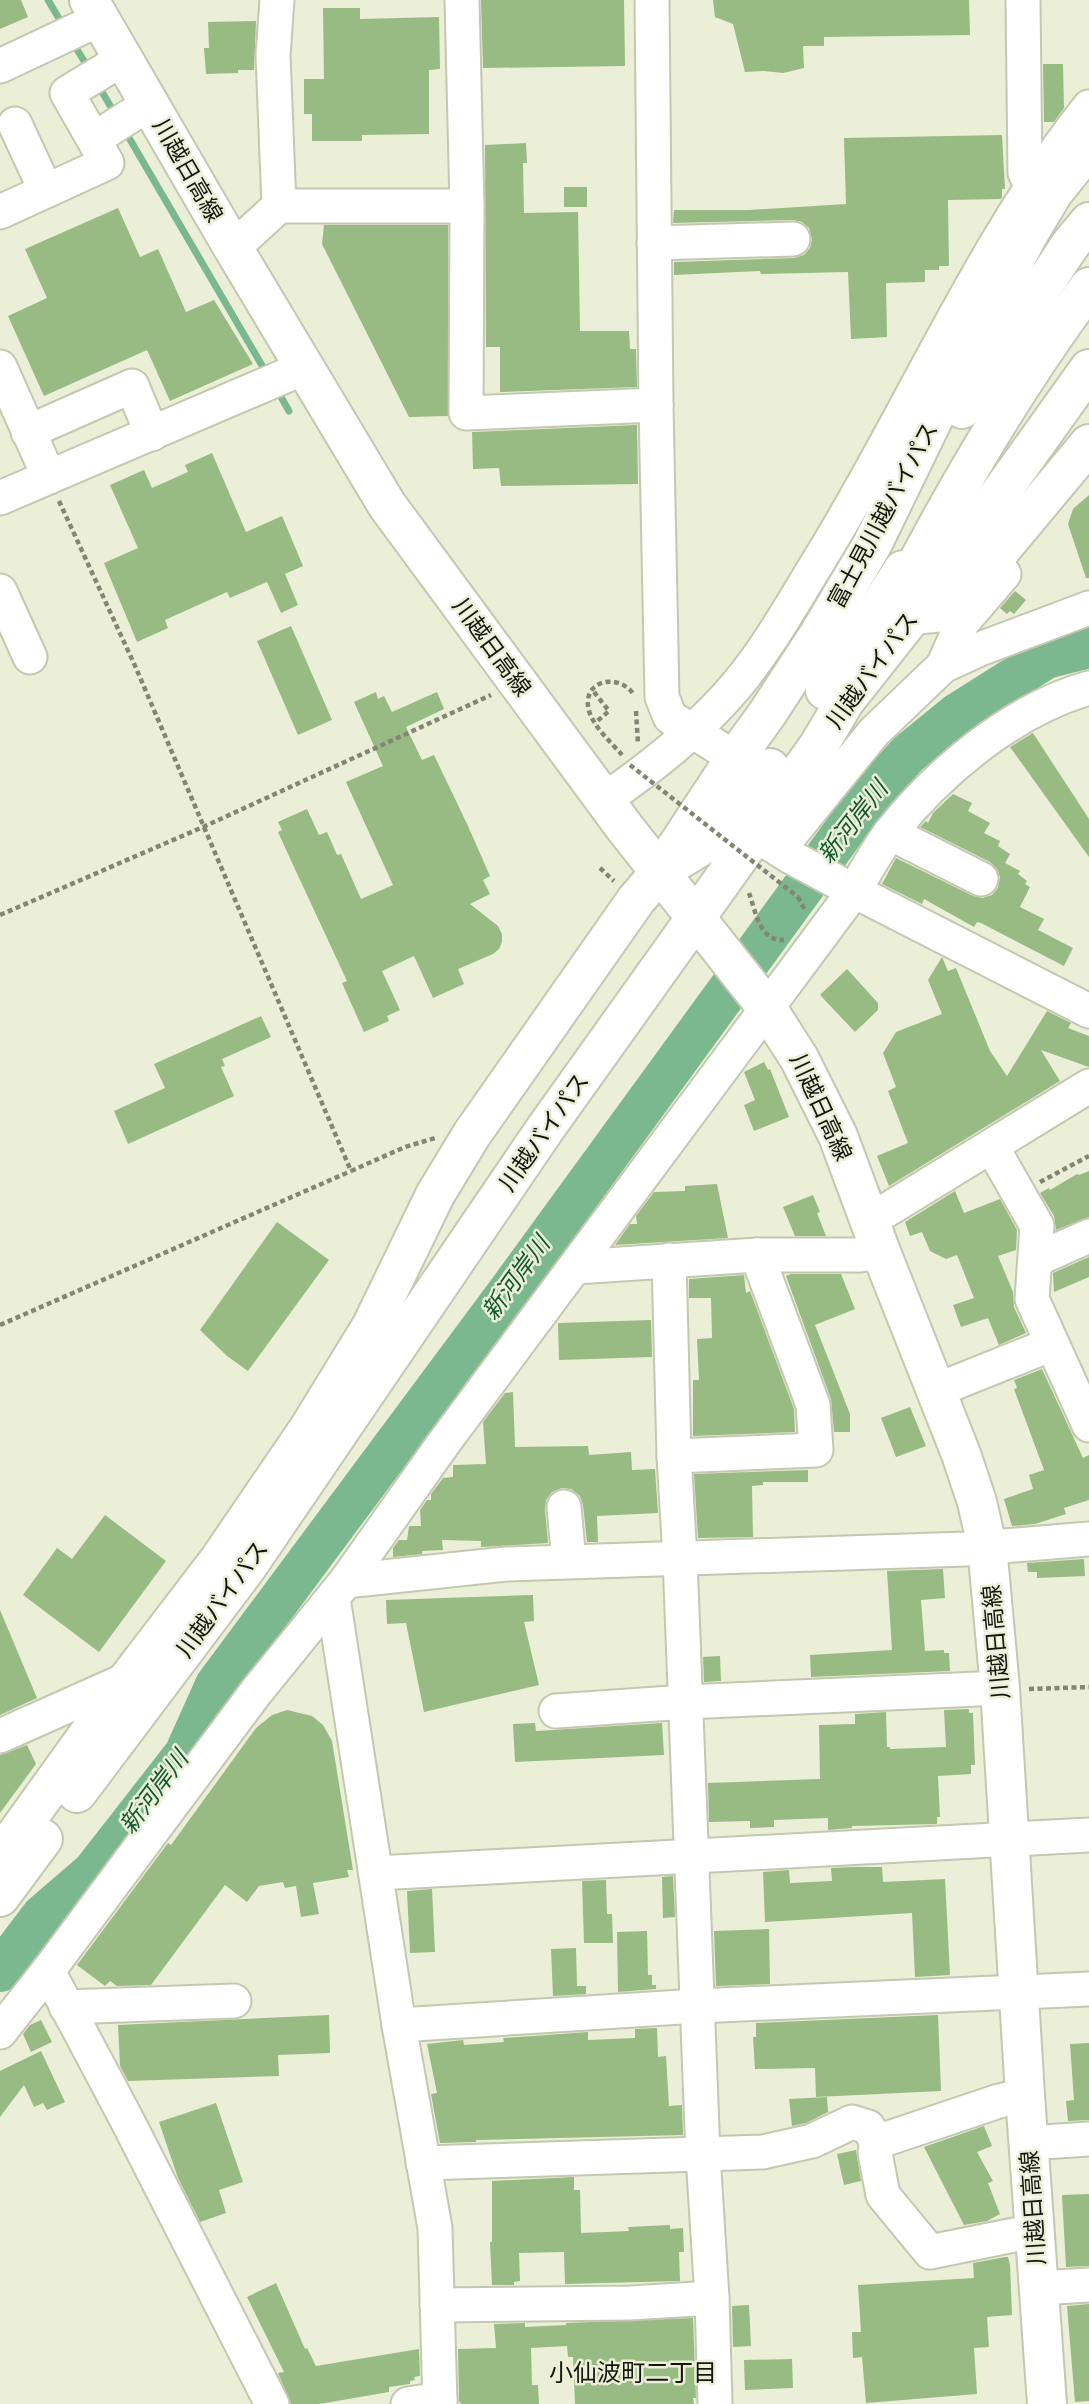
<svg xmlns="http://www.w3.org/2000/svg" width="1089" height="2404" font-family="'Varela Round','Noto Sans JP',sans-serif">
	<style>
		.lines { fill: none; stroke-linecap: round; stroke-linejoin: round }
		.stream { stroke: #7cb88f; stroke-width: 7 }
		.river { stroke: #7cb88f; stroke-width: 42 }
		.building { fill: #97bb83 }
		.minor-casing { stroke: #c3c8b0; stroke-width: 37 }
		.major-casing { stroke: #c3c8b0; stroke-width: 42 }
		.highway-casing { stroke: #c3c8b0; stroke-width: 42 }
		.path { stroke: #838675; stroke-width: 4.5; stroke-dasharray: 5 3.5; stroke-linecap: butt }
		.minor { stroke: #fff; stroke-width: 33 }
		.major { stroke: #fff; stroke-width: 38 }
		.highway { stroke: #fff; stroke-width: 38 }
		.path-bridge { stroke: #838675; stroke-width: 4.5; stroke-dasharray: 5 3.5; stroke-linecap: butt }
		.labels { text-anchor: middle; stroke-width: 5; stroke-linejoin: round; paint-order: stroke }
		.street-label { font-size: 23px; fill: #14150d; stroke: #ebefd7 }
		.water-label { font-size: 24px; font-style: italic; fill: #115730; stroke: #ebefd7 }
		.neighbourhood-label { font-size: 24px; fill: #14150d; stroke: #ebefd7 }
	</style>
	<rect width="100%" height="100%" fill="#ebefd7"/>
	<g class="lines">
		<g class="stream">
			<path d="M48,0L64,27"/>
			<path d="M73,43L89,69"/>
			<path d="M98,85L115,114"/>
			<path d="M125,131L267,374"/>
			<path d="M277,390L289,411"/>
		</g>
		<path class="river" d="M0,1971L42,1916L93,1872L185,1754L216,1685L509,1291L869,797L908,754L957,714L1046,658L1089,647"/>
	</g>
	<g class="building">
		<path d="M0,0H21L28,17L0,29Z"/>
		<path d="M481,0H624L625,66L483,68Z"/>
		<path d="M713,0H969L970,35L824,37V46H803L804,68L783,73L764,71L745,72L733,24L715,17Z"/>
		<path d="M323,8H360V19L439,17L440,69L429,70V134L362,135V141H312V114H304V79H324Z"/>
		<path d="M256,21L254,70H238V73L206,74L204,48H209L208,22Z"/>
		<path d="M1043,64H1063L1064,108L1054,122H1044Z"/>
		<path d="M1002,135L1005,189H1002V197L1001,199L948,200L949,266H939V270H925V282L886,283L887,337L851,339L848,272L761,274L760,271L674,275V262L794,258L804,255L810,248L812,239L809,228L802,222L793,220L673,223L674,210H748L846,204L844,138Z"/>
		<path d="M526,143L527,163H523L524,213L578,212L580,331H629L630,349H636L637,387L500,392V347H486L485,145Z"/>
		<rect x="564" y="187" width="23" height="20"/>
		<path d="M118,208L140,257L158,249L186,312L214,300L253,364L170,401L147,350L44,396L8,316L47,298L25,249Z"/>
		<path d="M324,225H448V416L409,417L322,244Z"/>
		<path d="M637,425L638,484L501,486L499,468L473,469L472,432Z"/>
		<path d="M212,453L246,532L282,516L303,566L285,574L298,605L281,613L267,582L230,598L227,592L165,620L168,628L137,642L104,563L138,548L110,485L144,470L152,488L188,472L185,465Z"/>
		<path d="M1089,495V578H1086L1068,524L1073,509Z"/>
		<path d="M1015,591L1026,600L1014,614L1010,611L1007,614L1000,608Z"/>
		<path d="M291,626L332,720L298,735L257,641Z"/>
		<path d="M376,692L378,699L384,696L392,712L437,692L444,709L406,727L422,760L434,755L468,826L490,876L483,880L490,894L470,904L498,926L502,934V942L499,949L493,954L458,969L464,984L433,998L414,956L382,971L400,1010L387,1016L389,1021L364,1032L342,983L347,981L294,867L278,832L282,830L278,822L307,809L319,835L327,832L337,855L341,854L361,899L393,885L346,782L383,766L354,702Z"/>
		<path d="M1033,733L1089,819V857L1010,747Z"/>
		<path d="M953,794L972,803L968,811L990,823L984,833L1000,841L998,846L1010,854L1005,863L1020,871L1018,874L1027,881L1025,884L1030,887L1020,907L1044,919L1038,930L1073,948L1064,966L981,923L977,922L974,927L924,899L922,904L882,884L896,858L973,896L983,898L992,895L998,888L1000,877L997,869L990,862L920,827L926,821L928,823L933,813Z"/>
		<path d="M942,957L948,971L956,968L990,1051L1007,1076L1047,1011L1071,1023L1068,1028L1089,1036V1067L1041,1050L1060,1081L889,1186L877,1156L908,1143L888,1091L896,1087L883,1053L896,1032L942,1014L928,980Z"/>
		<path d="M847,969L878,1003V1010L855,1032L820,995Z"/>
		<path d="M261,1016L271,1037L222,1059L225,1066L221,1067L234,1096L128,1144L114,1111L165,1088L154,1064Z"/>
		<path d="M764,1062L768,1070L770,1069L789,1117L754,1131L744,1105L755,1100L744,1072Z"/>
		<path d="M1089,1171V1217L1056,1230L1054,1216L1040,1193L1049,1188L1050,1190L1077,1174L1079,1175Z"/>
		<path d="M717,1184L728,1238L615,1245L630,1224H637L636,1216L654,1192L685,1191V1186Z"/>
		<path d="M955,1191L964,1213L1000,1199L1017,1230L1016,1250L998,1256L1013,1292L1014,1307L1026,1333L999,1345L988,1318L961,1327L953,1305L974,1298L957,1255L946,1259L930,1251L922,1232L910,1236L905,1222Z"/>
		<path d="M813,1195L820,1212L817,1213L826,1236H795L783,1207Z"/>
		<path d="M277,1222L329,1260L248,1371L227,1356L200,1330Z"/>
		<path d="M1089,1257V1277L1054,1292L1053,1273Z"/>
		<path d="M791,1274H841L855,1309L815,1325L850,1414V1432H834L831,1399L786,1276Z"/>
		<path d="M744,1275L746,1293L750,1291L794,1409L795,1432L693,1436V1380H699L697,1339L712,1338L711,1298H689V1279Z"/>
		<path d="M651,1320L652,1357L559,1360L558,1323Z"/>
		<path d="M1042,1369L1083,1458L1089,1455V1500L1064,1508L1066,1514L1035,1524L1012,1526L1004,1499L1033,1489L1029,1475L1044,1470L1014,1389L1017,1388L1014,1380Z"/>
		<path d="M513,1392L515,1447L588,1446L589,1455L631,1452L632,1470L655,1469L658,1513L597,1516L598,1542H587L583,1505L580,1496L571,1489L562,1488L552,1492L546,1500L545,1509L548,1543L481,1547V1541L442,1540L443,1550L422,1551V1554L393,1557V1548L399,1540H407L409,1526H421L420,1510L427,1500H431V1494L443,1478L453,1477V1465L486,1464L483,1422L505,1393Z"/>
		<path d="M910,1407L926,1446L896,1457L881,1418Z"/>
		<path d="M808,1470V1482H763V1485L752,1486L753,1537L698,1538L694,1474Z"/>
		<path d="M105,1515L166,1561L99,1652L23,1595L57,1548L72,1559Z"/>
		<path d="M1084,1559L1085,1576L1037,1578V1572H1028L1027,1563Z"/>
		<path d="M943,1569L945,1598L921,1600L925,1651L944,1650V1653H949L950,1671L811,1677L810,1655L892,1650L887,1571Z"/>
		<path d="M533,1595L534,1621L524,1622L539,1685L424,1712L406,1623L387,1624L386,1600Z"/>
		<path d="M0,1610L37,1698L0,1715Z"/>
		<path d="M720,1656L721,1681L704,1682L703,1657Z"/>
		<path d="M969,1709V1713H973L975,1765H971V1774L938,1776L940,1817H937V1824L852,1826V1828L828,1830V1818L774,1820V1827L750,1828V1821L709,1822L708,1783L820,1779L819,1725L855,1724V1714L886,1712L887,1747H890V1749L946,1747L944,1710Z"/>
		<path d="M287,1710L312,1716L323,1725L332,1741L353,1870H347L349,1877L313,1883L319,1914L301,1917L296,1886L285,1888L283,1882L259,1886L247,1902L225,1885L151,1985L117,1986L110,1981L105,1986L77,1965L168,1843L171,1845L256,1728L272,1715Z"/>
		<path d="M535,1723L536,1731L662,1723L664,1755L515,1762L513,1724Z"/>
		<path d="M27,1745L36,1764L0,1813V1755Z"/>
		<path d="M851,1867H882L883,1882L945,1879L950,1975L915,1977L912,1913L765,1922L763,1872L789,1870L790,1883L832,1881L831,1868Z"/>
		<path d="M673,1876L675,1917L663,1918L662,1877Z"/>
		<path d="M606,1880L607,1914H612L613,1943H584L582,1881Z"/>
		<path d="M432,1889L435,1952L410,1953L407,1891Z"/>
		<path d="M769,1929L770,1984L716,1986L714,1931Z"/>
		<path d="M647,1931L648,1975H652V1985H656V1989L618,1992L617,1932Z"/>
		<path d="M576,1948L577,1986H586V1994L553,1996L551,1949Z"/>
		<path d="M329,2015L330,2053L278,2055L279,2076L128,2081L120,2066L118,2025Z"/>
		<path d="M938,2015L941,2091L816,2097L815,2068L755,2069L753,2037H756V2023Z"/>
		<path d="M41,2020L52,2042L31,2052L23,2034L30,2025Z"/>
		<path d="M657,2028L658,2057L666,2056L669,2106L682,2105L683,2135L476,2140V2142L440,2143L431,2094L437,2093L427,2044L463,2040L464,2045L504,2042L503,2038L588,2032V2040L635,2038V2029Z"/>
		<path d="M1089,2043V2120L1068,2121L1066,2101L1074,2100L1070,2044Z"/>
		<path d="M41,2051L65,2102L47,2110L43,2103L34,2107L24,2085L0,2117V2071Z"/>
		<path d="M827,2097L828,2112L806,2123L792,2126L789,2099Z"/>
		<path d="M216,2103L243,2182L219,2190L226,2213L200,2222L178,2178L159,2122Z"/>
		<path d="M984,2126L992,2146L977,2152L993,2181L988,2183L1000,2214L987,2221L964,2225L924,2147Z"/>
		<path d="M856,2150L861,2181L844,2185L837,2154Z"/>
		<path d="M574,2177V2190H580L581,2233L629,2231L628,2227L670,2225V2229L683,2228L684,2252H679L680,2281L565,2284L564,2252L519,2253L520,2281L514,2282V2285H492L490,2242H492V2181Z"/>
		<path d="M1089,2194V2266L1066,2267L1062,2195Z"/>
		<path d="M1005,2257H1008L1010,2265L1012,2315L987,2317L989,2347L974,2348L977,2394L866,2403L862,2357L853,2358L852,2332H861L858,2285L974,2278L973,2263Z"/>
		<path d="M276,2283L305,2349L307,2348L316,2366L419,2349L420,2376L414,2377L415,2380L410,2381V2384L389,2387V2392L319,2404H291L278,2373L284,2372L247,2297Z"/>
		<path d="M1089,2304V2401L1075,2402L1067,2306Z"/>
		<path d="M749,2305L751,2346L733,2347L732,2306Z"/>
		<path d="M693,2318L696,2398H693L694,2404H575L573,2357H568L567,2346L531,2348L532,2385H538L539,2404H461L459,2401L458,2349L496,2348L494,2324L525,2323V2327L566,2325V2323Z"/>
		<path d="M792,2359L793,2388L745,2390L744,2360Z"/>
	</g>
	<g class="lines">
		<defs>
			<g id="minor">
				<path d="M462,0L467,206L466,413L656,405L662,697L670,717L735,758"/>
				<path d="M652,0L656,405"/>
				<path d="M1023,0L1025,173L1032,186"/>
				<path d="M0,66L100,19"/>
				<path d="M15,124L46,191"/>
				<path d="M94,139L149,104"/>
				<path d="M279,206H467"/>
				<path d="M0,212L107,163L67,93L123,59"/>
				<path d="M654,243L793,239"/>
				<path d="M233,248L279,206L273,55L277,0"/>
				<path d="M0,367L49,477"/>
				<path d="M28,432L132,386L152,434"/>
				<path d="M0,498L306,367"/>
				<path d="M0,591L30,657"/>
				<path d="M943,666L962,623L1004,574"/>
				<path d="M604,800C652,767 698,731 736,686C768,648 792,604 818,562C911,412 979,246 1089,107"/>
				<path d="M890,833L981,879"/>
				<path d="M732,843L755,834L789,856L854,891L1089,1011"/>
				<path d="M779,849L874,732L943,666L980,649L1089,608"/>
				<path d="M992,1147L1037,1226L1032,1299L1089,1425"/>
				<path d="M869,1221L1089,1086"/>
				<path d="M669,1260L674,1456L680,1558L703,2155L712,2298L715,2404"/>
				<path d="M1035,1260L1089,1236"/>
				<path d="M576,1267L757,1255H860L881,1252"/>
				<path d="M937,1390L1052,1344"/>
				<path d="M674,1456L816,1450L813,1405L757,1255"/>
				<path d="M564,1507L569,1561"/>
				<path d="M346,1581L506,1564L966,1549L1089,1539"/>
				<path d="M333,1598L399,2025L435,2228L440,2404"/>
				<path d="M556,1711L686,1702L1000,1688"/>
				<path d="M0,1736L128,1679"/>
				<path d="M376,1873L1089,1835"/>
				<path d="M48,1971L128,2122L272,2404"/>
				<path d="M66,2007L234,2001"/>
				<path d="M399,2025L697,2006L1089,1989"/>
				<path d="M0,2032L48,1971L256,1692L346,1581L443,1444L854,891C866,871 877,850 891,832C939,771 1014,709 1089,688"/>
				<path d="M877,2142L875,2153L883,2195L930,2252L1034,2231"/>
				<path d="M1028,2143L1089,2139"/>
				<path d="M423,2163L763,2152L812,2141L852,2122L868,2127L877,2142L999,2101L1025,2095"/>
				<path d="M1039,2288L1089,2285"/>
				<path d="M437,2305L630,2303L712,2298"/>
				<path d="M408,2404L440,2399"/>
			</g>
			<path id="major" d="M89,0L233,248L387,505L625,828L767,1008L799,1058L838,1136L881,1252L961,1454L977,1502L987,1546L1000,1688L1025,2095L1047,2404"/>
			<g id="highway">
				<path d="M962,409L1070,245L1089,222"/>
				<path d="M898,600C954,491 1016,385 1089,287"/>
				<path d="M913,615L943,612L949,608L979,576L1089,444"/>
				<path d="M825,690L903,570"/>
				<path d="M672,864L708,842L724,828L770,768"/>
				<path d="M77,1793L247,1567L545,1129L819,745L845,701L913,615L1089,369"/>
				<path d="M0,1857L128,1679L219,1560L309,1428L371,1327L435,1195L472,1134L636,900L660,872L735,758L767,714L819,634L872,545L957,370L1028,235L1053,193L1089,148"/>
				<path d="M0,1897L43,1839"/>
			</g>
		</defs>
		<use href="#minor" class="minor-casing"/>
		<use href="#major" class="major-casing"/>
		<use href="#highway" class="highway-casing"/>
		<g class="path">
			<path d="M59,501L136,668L351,1171L405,1147L435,1138"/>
			<path d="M594,692L609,711L595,723"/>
			<path d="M636,711L638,744"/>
			<path d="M622,755C611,742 590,724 588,706C585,678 621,674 634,695"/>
			<path d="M600,868L614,881"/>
			<path d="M749,893C756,912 759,941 784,940"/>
			<path d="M798,897L806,912"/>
			<path d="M0,915L203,827L491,695"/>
			<path d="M1040,1182L1089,1156"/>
			<path d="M0,1325L351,1171"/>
			<path d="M1029,1689L1089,1687"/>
		</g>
		<use href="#minor" class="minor"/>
		<use href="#major" class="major"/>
		<use href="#highway" class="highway"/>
		<path class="path-bridge" d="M630,765L798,897"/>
	</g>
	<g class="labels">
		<g class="street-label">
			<text transform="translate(188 170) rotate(60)" y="8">川越日高線</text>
			<text transform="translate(883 515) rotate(-62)" y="8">富士見川越バイパス</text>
			<text transform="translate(492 647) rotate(54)" y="8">川越日高線</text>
			<text transform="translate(872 670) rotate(-54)" y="8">川越バイパス</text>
			<text transform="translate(821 1107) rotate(65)" y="8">川越日高線</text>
			<text transform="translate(544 1132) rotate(-55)" y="8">川越バイパス</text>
			<text transform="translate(222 1599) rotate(-54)" y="8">川越バイパス</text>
			<text transform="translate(996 1642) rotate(-95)" y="8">川越日高線</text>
			<text transform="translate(1033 2208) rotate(-94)" y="8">川越日高線</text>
		</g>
		<g class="water-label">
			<text transform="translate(853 822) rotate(-52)" y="8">新河岸川</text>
			<text transform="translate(516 1278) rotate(-54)" y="8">新河岸川</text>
			<text transform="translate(154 1792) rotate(-53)" y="8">新河岸川</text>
		</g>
		<g class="neighbourhood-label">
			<text x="633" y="2381">小仙波町二丁目</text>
		</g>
	</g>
</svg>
